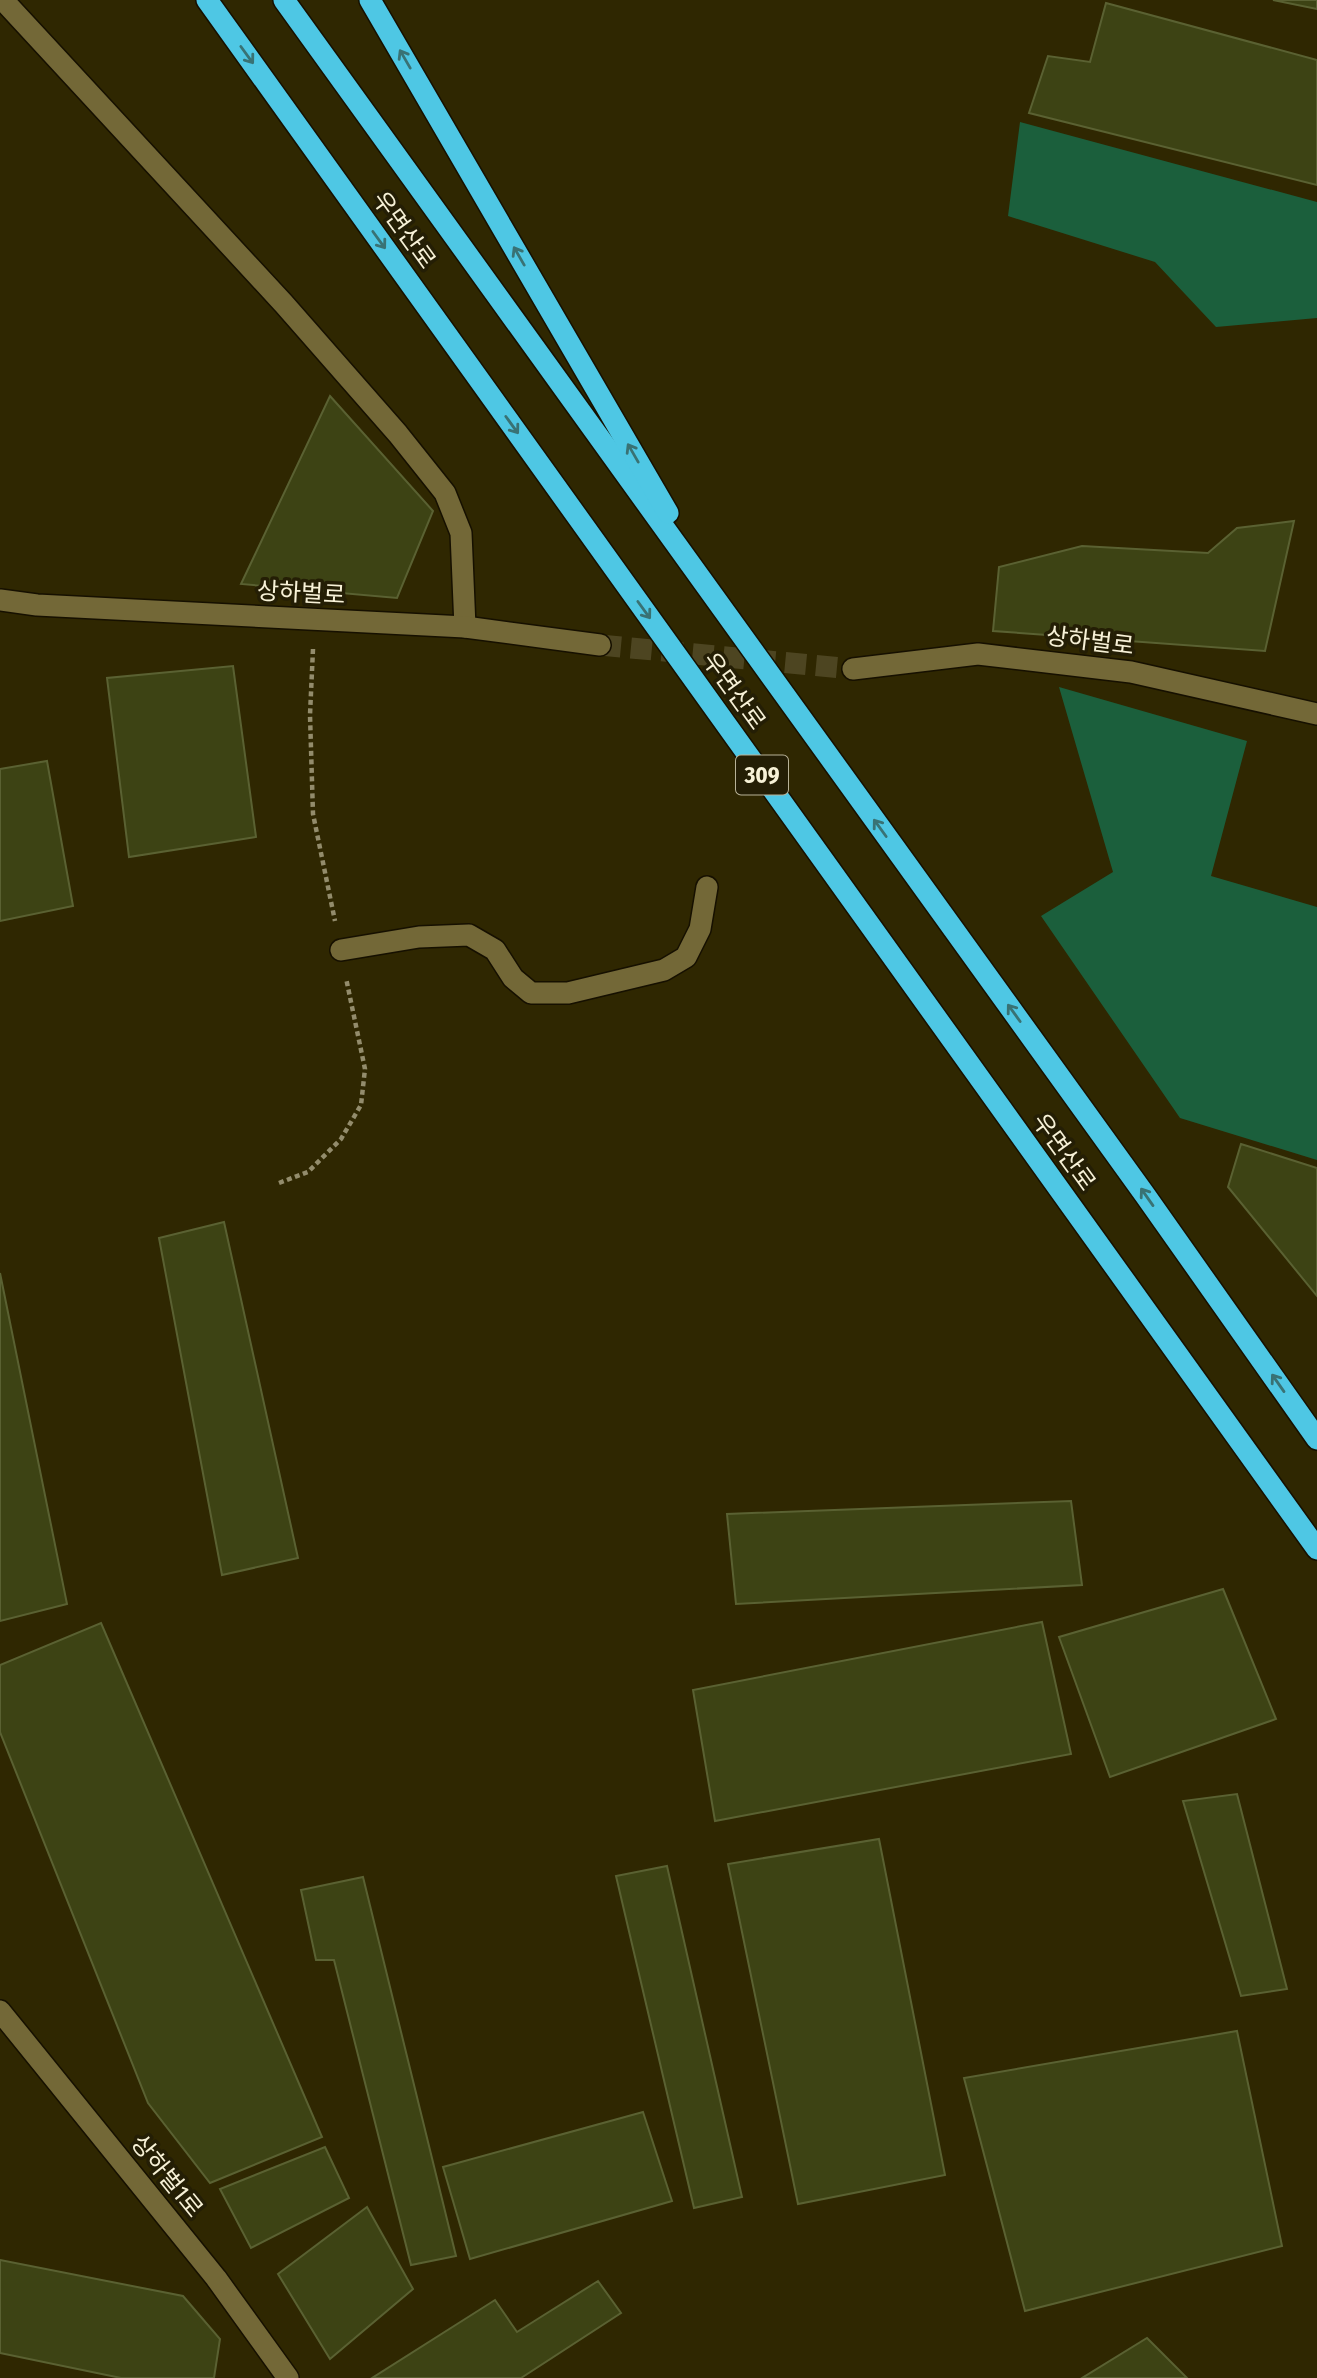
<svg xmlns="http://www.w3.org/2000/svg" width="1317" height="2378" font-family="'Fira Sans Condensed','Noto Sans KR',sans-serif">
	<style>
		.green { fill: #1b5f3c }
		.building { fill: #3d4314; stroke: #5a6132; stroke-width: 2 }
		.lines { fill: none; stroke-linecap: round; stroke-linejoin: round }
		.minor-tunnel { stroke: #4d4521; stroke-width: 21; stroke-dasharray: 21 10; stroke-linecap: butt }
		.minor-casing { stroke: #161000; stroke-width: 24 }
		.highway-casing { stroke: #161000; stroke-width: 24 }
		.path { stroke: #938c6c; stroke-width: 4.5; stroke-dasharray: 5 3.5; stroke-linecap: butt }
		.minor { stroke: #736837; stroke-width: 21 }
		.highway { stroke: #4ec7e4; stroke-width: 21 }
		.oneway { stroke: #397274 }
		.labels { text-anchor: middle; stroke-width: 7; stroke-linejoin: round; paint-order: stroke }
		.shield { fill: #241e05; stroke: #b8b298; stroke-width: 2 }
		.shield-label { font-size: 23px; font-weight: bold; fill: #f7f1d7 }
		.street-label { font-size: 24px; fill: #f7f1d7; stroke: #241e05 }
	</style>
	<rect width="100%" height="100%" fill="#2f2701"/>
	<g class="green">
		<path d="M1020,122L1317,202V318L1216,327L1155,262L1008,216Z"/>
		<path d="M1059,687L1247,741L1211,876L1317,907V1160L1180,1118L1041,916L1113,872Z"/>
	</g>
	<g class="building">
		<path d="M1273,0H1317V9Z"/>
		<path d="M1106,3L1317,60V185L1029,113L1048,56L1090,62Z"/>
		<path d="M330,396L433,511L397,598L241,584Z"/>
		<path d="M1294,521L1265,651L993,631L999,567L1082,546L1208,553L1237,528Z"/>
		<path d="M233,666L256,837L129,857L107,678Z"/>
		<path d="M47,761L73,906L0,921V769Z"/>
		<path d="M1241,1144L1317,1168V1296L1228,1187Z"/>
		<path d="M224,1222L298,1558L222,1575L159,1238Z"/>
		<path d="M0,1273L67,1604L0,1621Z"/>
		<path d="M1071,1501L1082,1585L736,1604L727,1514Z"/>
		<path d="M1223,1589L1276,1719L1110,1777L1059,1637Z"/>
		<path d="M1042,1622L1071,1754L715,1821L693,1690Z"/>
		<path d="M101,1623L322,2137L210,2183L148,2103L0,1732V1665Z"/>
		<path d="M1237,1794L1287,1989L1241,1996L1183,1801Z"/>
		<path d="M879,1839L945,2175L798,2204L728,1864Z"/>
		<path d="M667,1866L742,2197L694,2208L616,1876Z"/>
		<path d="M363,1877L456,2256L411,2265L334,1960H316L301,1890Z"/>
		<path d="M1237,2031L1282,2246L1025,2311L964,2078Z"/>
		<path d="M643,2112L672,2201L470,2259L443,2167Z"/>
		<path d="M325,2147L349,2198L251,2248L220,2189Z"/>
		<path d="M367,2207L413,2289L330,2359L278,2274Z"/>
		<path d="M0,2260L183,2296L220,2339L214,2378H121L0,2353Z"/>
		<path d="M598,2281L621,2313L521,2378H372L495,2300L517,2332Z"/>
		<path d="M1147,2338L1187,2378H1082Z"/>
	</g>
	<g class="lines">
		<path class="minor-tunnel" d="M600,645L853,669"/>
		<defs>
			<g id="minor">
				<path d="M3,0L284,304L398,434L445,493L461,533L465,627"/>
				<path d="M0,600L37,605L465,627L600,645"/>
				<path d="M853,669L978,654L1131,672L1317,714"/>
				<path d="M341,950L419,937L469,935L495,950L513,978L531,993H568L664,970L686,957L700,929L707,887"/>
				<path d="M0,2011L216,2278L288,2378"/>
			</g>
			<g id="highway">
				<path d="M207,0L1317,1549"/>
				<path d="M284,0L1145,1195L1317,1439"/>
				<path d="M370,0L668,513"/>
			</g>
		</defs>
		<use href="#minor" class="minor-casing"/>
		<use href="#highway" class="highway-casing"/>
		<g class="path">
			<path d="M313,649L310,715L313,814L335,921"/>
			<path d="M279,1183L308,1172L341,1139L361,1105L365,1069L346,978"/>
		</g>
		<use href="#minor" class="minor"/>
		<use href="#highway" class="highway"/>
	</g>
	<defs><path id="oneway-shaft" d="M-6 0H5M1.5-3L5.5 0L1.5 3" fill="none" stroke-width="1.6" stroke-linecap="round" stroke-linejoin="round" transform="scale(1.75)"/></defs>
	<g class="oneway">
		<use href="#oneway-shaft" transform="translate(247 55) rotate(54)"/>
		<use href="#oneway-shaft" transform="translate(405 59) rotate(-120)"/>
		<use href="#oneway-shaft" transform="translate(379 240) rotate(54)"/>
		<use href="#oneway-shaft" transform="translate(519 256) rotate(-120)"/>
		<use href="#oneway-shaft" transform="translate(512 425) rotate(54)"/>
		<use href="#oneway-shaft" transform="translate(633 453) rotate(-120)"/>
		<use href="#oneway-shaft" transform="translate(644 610) rotate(54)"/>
		<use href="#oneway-shaft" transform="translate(880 828) rotate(-126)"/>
		<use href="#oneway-shaft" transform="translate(1014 1013) rotate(-126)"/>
		<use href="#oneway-shaft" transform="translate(1147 1197) rotate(-125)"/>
		<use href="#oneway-shaft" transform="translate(1278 1383) rotate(-125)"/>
	</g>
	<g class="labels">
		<rect class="shield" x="736" y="755.5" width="52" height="39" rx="5"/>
		<g class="shield-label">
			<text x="762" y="783">309</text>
		</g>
		<g class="street-label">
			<text transform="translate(404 230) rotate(54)" y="8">우면산로</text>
			<text transform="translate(301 593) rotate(3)" y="8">상하벌로</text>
			<text transform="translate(1090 641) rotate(7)" y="8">상하벌로</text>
			<text transform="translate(734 691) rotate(54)" y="8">우면산로</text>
			<text transform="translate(1064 1152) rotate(54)" y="8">우면산로</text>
			<text transform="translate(167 2176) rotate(51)" y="8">상하벌1로</text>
		</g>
	</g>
</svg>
